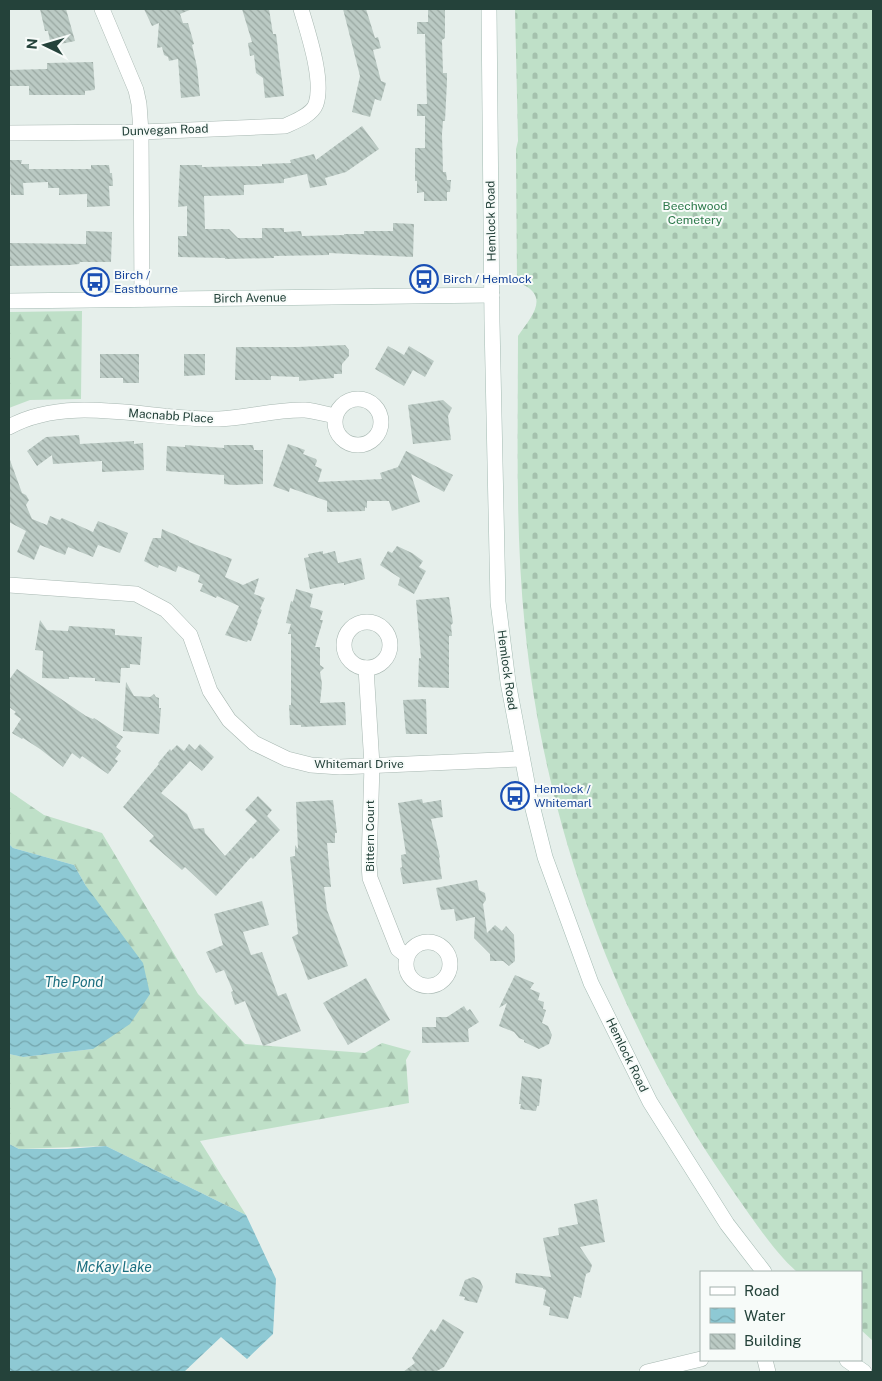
<svg xmlns="http://www.w3.org/2000/svg" width="882" height="1381" font-family="'Public Sans',sans-serif">
	<style>
		.forest { fill: url(#forest-firs) }
		.cemetery { fill: url(#cemetery-stones) }
		.water { fill: url(#water-waves) }
		.building { fill: url(#building-back-hatch) }
		.lines { fill: none; stroke-linecap: round; stroke-linejoin: round }
		.street-casing { stroke: #a8b8b2; stroke-width: 16 }
		.secondary-casing { stroke: #a4bbb3; stroke-width: 16 }
		.street { stroke: #fff; stroke-width: 15 }
		.secondary { stroke: #fff; stroke-width: 15 }
		.labels { text-anchor: middle; stroke-width: 4; stroke-linejoin: round; paint-order: stroke }
		.street-label { font-size: 12px; fill: #24423a; stroke: #f7fbf9 }
		.park-label { font-size: 12px; fill: #2d7a4b; stroke: #f7fbf9 }
		.transit-label { font-size: 12px; fill: #164399; stroke: #f7fbf9; text-anchor: start }
		.water-label { font-size: 14px; font-style: italic; fill: #1c6f80; stroke: #f7fbf9 }
	</style>
	<defs>
		<pattern id="forest-firs" width="22" height="20" patternUnits="userSpaceOnUse" patternTransform="scale(1.25)"><rect width="22" height="20" fill="#bfe0c8"/><path d="M5 1l3.5 6h-7zM16 11l3.5 6h-7z" fill="#a4c1ad"/></pattern>
		<pattern id="cemetery-stones" width="16" height="16" patternUnits="userSpaceOnUse" patternTransform="scale(1.25)"><rect width="16" height="16" fill="#bfe0c8"/><path d="M2 7V4a2 2 0 0 1 4 0v3zM10 15v-3a2 2 0 0 1 4 0v3z" fill="#a4c1ad"/></pattern>
		<pattern id="water-waves" width="16" height="10" patternUnits="userSpaceOnUse" patternTransform="scale(1.25)"><rect width="16" height="10" fill="#8ec9d4"/><path d="M0 5q4-4 8 0t8 0" fill="none" stroke="#74a5ad"/></pattern>
		<pattern id="building-back-hatch" width="6" height="6" patternUnits="userSpaceOnUse" patternTransform="scale(1.25)"><rect width="6" height="6" fill="#bbcac4"/><path d="M-1 5l2 2M0 0l6 6M5-1l2 2" fill="none" stroke="#98a6a0"/></pattern>
	</defs>
	<rect width="100%" height="100%" fill="#e6efeb"/>
	<g class="forest">
		<path d="M82,311L81,399L30,400L9,408V312Z"/>
		<path d="M9,791L44,815L102,833L198,994L245,1044L365,1053L382,1043L411,1051L406,1060L409,1103L200,1141L246,1215L106,1146L19,1149L9,1144V1054L23,1057L93,1049L86,886L74,865L13,848L9,844Z"/>
	</g>
	<path class="cemetery" d="M515,9H873V1341L861,1330V1272H797C778,1255 764,1235 749,1214C726,1181 703,1148 683,1113C597,965 542,798 525,628C515,531 518,433 518,336C532,316 552,295 517,282L516,149L518,141Z"/>
	<g class="water">
		<path d="M9,844L13,848L74,865L86,886L143,963L150,994L130,1024L93,1049L23,1057L9,1054Z"/>
		<path d="M9,1144L19,1149H67L106,1146L246,1215L276,1279L273,1334L247,1359L221,1337L184,1372H9Z"/>
	</g>
	<g class="building">
		<path d="M40,9H66L75,41L51,46L48,31H45Z"/>
		<path d="M144,9H192L180,14L183,23H188L194,44L192,45L197,67L200,96L181,98L178,59L169,61L168,57L164,55L162,47L157,48L159,23L152,26Z"/>
		<path d="M242,9H269L273,34H276L284,96L265,98L263,78L256,73L254,55L250,56L248,43L252,42Z"/>
		<path d="M343,9H366L375,38L378,37L381,48L373,50L381,81L386,83L381,101L375,99L370,117L352,112L360,76Z"/>
		<path d="M428,9H445V38L442,40L443,73H447V81L445,121H443L442,134L443,172H446L447,180H451L450,192H447V201H424V192L417,193V181H415V148H425V116H417V104H427L425,34H417V22H428Z"/>
		<path d="M93,62L95,89L94,90L85,91V95H29V86H9V70L47,69V63Z"/>
		<path d="M362,126L379,149L346,172L325,178L327,185L310,188L307,174L284,179V183L244,185V195L204,196L205,229H229L238,238H262V228H284V232L301,231L302,236L344,235V234H364V231H393V223L414,224L413,257L329,253V255L274,256V258L225,259V258L178,257V236H187V206L178,207L180,165H202V167L262,166V164L291,163L290,160L314,154L316,160Z"/>
		<path d="M9,160H22L21,164H29V169H91V165H109L110,173H112L113,186H109L110,206L87,207V194L59,195V188H48V182L23,183L24,195H11Z"/>
		<path d="M86,231L112,232L111,262H80L79,264L69,265L9,266V243L86,244Z"/>
		<path d="M345,345L349,350V356L342,364V374H334V378L299,381V377L271,376V380H235L236,347H298Z"/>
		<path d="M388,346L404,355L409,346L434,361L425,377L413,370L404,386L375,369Z"/>
		<path d="M100,354H139V383H123V378H100Z"/>
		<path d="M184,354H205V375L184,376Z"/>
		<path d="M443,400L452,408L448,416L451,440L413,444L408,405Z"/>
		<path d="M79,435L80,444L134,441V444L143,443L144,470L102,472V461L53,464L52,455L37,466L27,451L46,437Z"/>
		<path d="M288,444L305,450L303,454L316,459L317,461L315,466L322,469L318,482L382,479L380,473L398,467L406,451L453,475L444,492L411,474L420,502L392,511L389,501H367V508L365,507V511L327,512V501L290,488L289,492L273,486Z"/>
		<path d="M185,445L224,448V445H253L254,450H263V484L234,485L224,484V475L166,471L167,446L185,447Z"/>
		<path d="M9,460H10L22,493L26,495L29,500L26,505L32,519L47,525L50,516L60,520L62,518L93,532L98,521L128,533L120,553L98,545L93,557L68,547L65,555L40,545L34,560L17,552L26,531L9,522Z"/>
		<path d="M162,529L189,541V542L232,559L225,577L243,585L259,578L254,594L265,598L260,609L262,610L257,622L258,623L251,641L248,640L247,642L225,635L239,606L217,596L216,598L200,591L203,584L198,582L200,575L178,566L176,572L159,565L158,568L144,561L153,538H161Z"/>
		<path d="M397,546L412,553L423,561L419,567L426,571L414,594L398,585L400,578L380,565L388,551L392,553Z"/>
		<path d="M323,551V554L335,551L338,563L361,558L365,579L344,585V583L334,584L310,589L304,558L309,557L308,554Z"/>
		<path d="M296,589L313,594L310,607L323,611L320,620H323L315,647H320V665L324,668L320,672L322,684L320,703L345,702L346,725L301,727V725H290L289,705H291V634H288L291,624L286,623L291,601L293,602Z"/>
		<path d="M449,597L453,623L451,625L452,636H449V688L418,687L419,658H421L416,600Z"/>
		<path d="M40,620L47,630L68,631L69,626L115,629V635L142,637L140,665L130,664V668H121L120,683L95,681V678L69,677V679L42,678L43,651L35,650Z"/>
		<path d="M17,669L86,716L93,719L94,718L123,737L116,747L121,751L115,759L118,761L108,774L82,756L80,759L72,753L63,767L40,749L23,738L22,739L12,733L21,719L14,714L16,712L9,707V680Z"/>
		<path d="M126,682L134,696L150,697L154,694L156,697L159,698V708H161L159,734L123,731Z"/>
		<path d="M426,699L427,734H406L403,700Z"/>
		<path d="M189,744L195,750L200,744L214,757L202,771L190,761L161,793L187,814L194,829L204,828L205,833L225,856L257,821L245,810L258,796L272,810L267,816L280,830L253,859L251,857L216,896L185,867L182,870L149,841L154,836L123,807L159,764L158,763L170,749L171,751L177,745L184,751Z"/>
		<path d="M422,799L423,803L441,800L443,817L431,819L440,857L439,858L442,879L403,884L400,868L402,867L401,855L406,854L398,803Z"/>
		<path d="M333,800L337,833H335V843H327L331,887H324L327,910L348,966L308,980L292,937L298,934L290,857L295,856V845L298,849L296,802Z"/>
		<path d="M477,880L479,890L485,893L486,900L483,904L487,933L495,925L502,931L506,926L514,935L515,961L509,966L503,961H490V954L474,938L475,917L456,921L454,909L441,910L436,888Z"/>
		<path d="M262,901L269,925L243,932L251,955L262,952L278,996L286,993L301,1031L263,1046L245,1001L235,1005L231,992L233,991L224,970L216,973L206,952L223,945L214,914Z"/>
		<path d="M515,975L534,983L530,989L540,993L538,1000L544,1002L543,1009L546,1010L542,1023L548,1026L552,1035L549,1044L539,1049L524,1042V1040L519,1038L514,1032L499,1026L507,1003L499,1008Z"/>
		<path d="M366,978L390,1020L348,1045L323,1003Z"/>
		<path d="M464,1006L467,1011L470,1009L479,1022L468,1029L469,1042L422,1043V1027H436V1017H447Z"/>
		<path d="M522,1076L542,1079L539,1106H537L536,1111L520,1109L521,1104H519Z"/>
		<path d="M597,1199L605,1242L580,1247L592,1265L590,1272L586,1274L581,1298L574,1296L568,1319L549,1315L550,1307L543,1305L546,1290L543,1289V1288L515,1283L516,1273L551,1277L543,1238L559,1235L558,1228L578,1224L574,1204Z"/>
		<path d="M473,1277L480,1280L483,1287L477,1303L464,1300L465,1297L459,1296L465,1280Z"/>
		<path d="M443,1319L464,1332L444,1367L435,1372H403L415,1363L412,1358L419,1347L431,1329L435,1332Z"/>
	</g>
	<g class="lines">
		<defs>
			<g id="street">
				<path d="M102,9L136,90L139,104L141,132L142,299"/>
				<path d="M9,133L141,132L285,126C296,121 312,115 316,104C324,80 308,33 301,9"/>
				<circle cx="358" cy="422" r="23"/>
				<path d="M9,427C70,393 152,421 219,419C248,418 276,409 305,410C315,411 326,414 335,416"/>
				<path d="M9,585L136,594L166,610L190,635L210,691L229,720L254,743L287,759L311,765L340,767L522,759"/>
				<circle cx="367" cy="645" r="23"/>
				<path d="M366,668L372,765L369,864L370,878L398,949L407,956"/>
				<circle cx="428" cy="964" r="22"/>
				<path d="M765,1360L768,1372"/>
				<path d="M647,1372L701,1359"/>
			</g>
			<g id="secondary">
				<path d="M489,9L492,322L498,602L508,682L529,793L545,857L591,983L650,1102L727,1224L764,1272"/>
				<path d="M9,301L492,295"/>
				<path d="M847,1360L864,1372"/>
			</g>
		</defs>
		<use href="#street" class="street-casing"/>
		<use href="#secondary" class="secondary-casing"/>
		<use href="#street" class="street"/>
		<use href="#secondary" class="secondary"/>
	</g>
	<defs>
		<symbol id="bus-ring" viewBox="-11 -11 22 22"><circle r="9.5" fill="#f7fbf9" stroke="#1a4fb4" stroke-width="1.5"/><path d="M-5-6H5V4H4V6H2V4H-2V6H-4V4H-5ZM-3.5-4V0h7V-4ZM-3.5 1.2v1.5H-2V1.2ZM2 1.2v1.5H3.5V1.2Z" fill="#1a4fb4"/></symbol>
	</defs>
	<g fill-rule="evenodd">
		<use href="#bus-ring" x="408" y="263" width="32" height="32"/>
		<use href="#bus-ring" x="79" y="266" width="32" height="32"/>
		<use href="#bus-ring" x="499" y="780" width="32" height="32"/>
	</g>
	<g class="labels">
		<g class="street-label">
			<text transform="translate(165 130) rotate(-2)" y="4">Dunvegan Road</text>
			<text transform="translate(491 221) rotate(-91)" y="4">Hemlock Road</text>
			<text transform="translate(250 298) rotate(-1)" y="4">Birch Avenue</text>
			<text transform="translate(171 416) rotate(4)" y="4">Macnabb Place</text>
			<text transform="translate(507 670) rotate(82)" y="4">Hemlock Road</text>
			<text x="359" y="768">Whitemarl Drive</text>
			<text transform="translate(370 836) rotate(-90)" y="4">Bittern Court</text>
			<text transform="translate(627 1055) rotate(64)" y="4">Hemlock Road</text>
		</g>
		<g class="park-label">
			<text x="695" y="210">Beechwood<tspan x="695" dy="14">Cemetery</tspan></text>
		</g>
		<g class="transit-label">
			<text x="114" y="279">Birch /<tspan x="114" dy="14">Eastbourne</tspan></text>
			<text x="443" y="283">Birch / Hemlock</text>
			<text x="534" y="793">Hemlock /<tspan x="534" dy="14">Whitemarl</tspan></text>
		</g>
		<g class="water-label">
			<text x="74" y="987">The Pond</text>
			<text x="114" y="1272">McKay Lake</text>
		</g>
	</g>
	<rect width="882" height="1381" fill="none" stroke="#24423a" stroke-width="20"/>
	<rect x="700" y="1271" width="162" height="90" fill="#f7fbf9" stroke="#a3b1ad"/>
	<rect x="710" y="1287" width="25" height="8" fill="#ffffff" stroke="#a3b1ad"/>
	<text x="744" y="1296" font-size="15" fill="#24423a">Road</text>
	<rect x="710" y="1308" width="25" height="15" fill="url(#water-waves)" stroke="#a3b1ad"/>
	<text x="744" y="1321" font-size="15" fill="#24423a">Water</text>
	<rect x="710" y="1334" width="25" height="15" fill="url(#building-back-hatch)" stroke="#a3b1ad"/>
	<text x="744" y="1346" font-size="15" fill="#24423a">Building</text>
	<g transform="translate(45 45) rotate(275)" stroke="#f7fbf9" stroke-width="4" paint-order="stroke">
	<path d="M0-4L9 19L0 12L-9 19Z" fill="#24423a"/>
	<text y="-8" font-size="14" font-weight="bold" text-anchor="middle" fill="#24423a">N</text>
	</g>
</svg>
